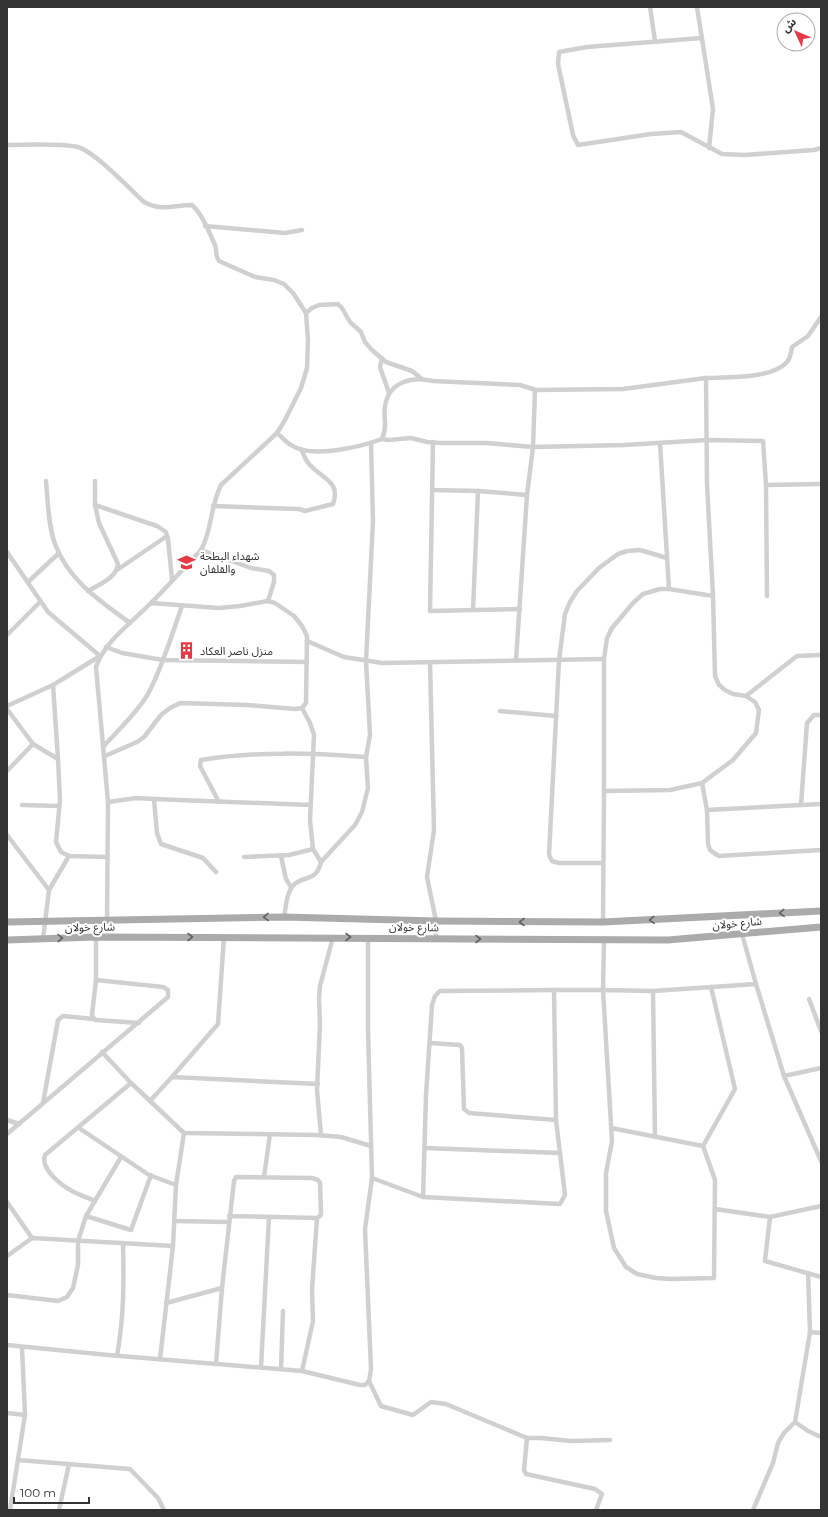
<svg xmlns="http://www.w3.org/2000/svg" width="828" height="1517" font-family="Montserrat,'Noto Sans Arabic',sans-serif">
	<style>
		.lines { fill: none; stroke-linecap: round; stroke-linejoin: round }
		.minor { stroke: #d0d0d0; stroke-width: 4.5 }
		.primary { stroke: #ababab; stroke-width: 7 }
		.oneway { stroke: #636363 }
		.labels { text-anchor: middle; stroke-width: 4; stroke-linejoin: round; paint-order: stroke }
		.poi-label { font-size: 11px; fill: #333; stroke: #fff; text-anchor: start }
		.street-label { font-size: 11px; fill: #333; stroke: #fff }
	</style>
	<rect width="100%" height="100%" fill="#fff"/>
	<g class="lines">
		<g class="minor">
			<path d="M650,7L655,41"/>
			<path d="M697,7L713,109L709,148"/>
			<path d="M702,38L587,47L559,52L558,64L573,135L578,145L651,134L681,132L722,154L745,155L814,150L821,148"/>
			<path d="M7,145C27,145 59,143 78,147C95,152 130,189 144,202C163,212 173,205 192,205C203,215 209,232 215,245C217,250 215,256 219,261L255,277L274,280L284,284L293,293L306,313L308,340L307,368L301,388L285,420L277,433L221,485C210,507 212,531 201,550C184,568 167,587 150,604C131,623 105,641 96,667L108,802L107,920"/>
			<path d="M205,226L285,233L302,230"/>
			<path d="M306,313L312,308L319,305L338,304L342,308L350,322L361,332L365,342L372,350L386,362L412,371L422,379"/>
			<path d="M382,358L380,367L389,393"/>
			<path d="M706,378C728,377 772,379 787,362C791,357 791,353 792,347L808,336L821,317"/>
			<path d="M536,390L520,385L433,381C413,376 389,381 385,406C383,420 388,425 382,439L389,440L411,438L427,442L440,443H486L533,447L624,445L707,440L763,441L766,485"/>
			<path d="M277,433C282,437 286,442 291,445C311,459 360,447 382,439"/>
			<path d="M433,442L430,611L520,609"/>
			<path d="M660,443L669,589"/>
			<path d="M46,481C48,501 48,525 55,544C69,581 100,601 130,623"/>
			<path d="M432,490L478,491"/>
			<path d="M95,505L157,526L166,532L168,539L172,580"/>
			<path d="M213,506L299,509L305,511L333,504C341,482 323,479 311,466C306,462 304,455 301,449"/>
			<path d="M201,550L251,568L269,571L274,575V582L268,601"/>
			<path d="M7,552L48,612L100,656"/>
			<path d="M117,570L167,536"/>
			<path d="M28,582L59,553"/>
			<path d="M88,591C98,585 117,578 118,564L99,523L95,505V481"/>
			<path d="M767,596L766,485L821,484"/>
			<path d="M473,610L478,491L527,495"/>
			<path d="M7,635L40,602"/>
			<path d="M307,641L344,657L382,663L604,659"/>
			<path d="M106,647L122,653L163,660L307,662"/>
			<path d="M516,660L527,495L533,447L535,390L623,389L706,378L707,484L713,596L715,676L719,685L725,690L733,694L746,696L755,702L759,710L756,733L733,760L702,783L670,790L604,791"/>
			<path d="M430,662L434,830L427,877L436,921V939"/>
			<path d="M53,685L58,759L60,800L56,842L61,852L69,856L107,857"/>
			<path d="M746,696L797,656L821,655"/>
			<path d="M7,706L53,685L100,656"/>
			<path d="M7,709L33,744L58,759"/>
			<path d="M500,711L556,716"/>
			<path d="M104,746C117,731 140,710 149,692C163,665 172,634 182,606"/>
			<path d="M105,756L137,742L144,737L161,715L170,708L180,703L247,705L295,709L302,708L306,703L307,636L302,626L294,616L275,603L268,601L240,606L219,608L151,603"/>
			<path d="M7,771L33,744"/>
			<path d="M702,783L707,810L708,844L710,850L714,853L719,856L821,850"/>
			<path d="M154,799L157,833L161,844L203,858L216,872"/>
			<path d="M108,802L136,798L154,799L311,805"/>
			<path d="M219,802L200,766L201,760C256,751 311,753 366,757"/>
			<path d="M22,805L59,806"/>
			<path d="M801,805L807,723L814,715H821"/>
			<path d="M707,810L821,804"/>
			<path d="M7,835L49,890"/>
			<path d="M281,856L286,879L291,887"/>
			<path d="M244,857L289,855L313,849"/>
			<path d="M321,862L355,825L362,812L368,788L366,757L370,735L366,661L373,521L371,443"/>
			<path d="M603,863H559L552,861L549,855L559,660L565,614L570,602L577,591L599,568L618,554L627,551L640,550L667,558"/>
			<path d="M284,917C286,908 286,894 292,887C301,874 316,884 321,862L313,849L310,820L314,735L310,723L302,708"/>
			<path d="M603,922L604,791V659L607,638L612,628L633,603L643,594L660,589H669L713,596"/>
			<path d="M43,939L49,890L69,856"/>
			<path d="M756,984L784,1076L821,1161"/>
			<path d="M653,991L756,984L742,934"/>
			<path d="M809,999L821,1031"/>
			<path d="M94,1019L92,1015L96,980V937"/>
			<path d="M430,1043L460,1045L462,1048L464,1109L469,1113L556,1120L554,990H603L604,940"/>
			<path d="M102,1052L131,1083L184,1133L317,1135L341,1137L371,1146"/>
			<path d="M784,1076L821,1068"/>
			<path d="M172,1077L218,1024L224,937"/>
			<path d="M150,1101L172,1077L318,1084"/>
			<path d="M43,1103L58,1020L63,1016L94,1019L96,1020L139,1023"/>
			<path d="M7,1120L19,1124"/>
			<path d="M79,1128L149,1175L176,1185"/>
			<path d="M611,1128L703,1146L715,1180L714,1278L671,1279L656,1278L637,1274L626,1267L614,1248L606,1211V1173L612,1141L603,990L653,991L655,1137"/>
			<path d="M7,1134L168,997V990L163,987L96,980"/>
			<path d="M321,1135L317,1090L320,1024L319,998L320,986L333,937"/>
			<path d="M703,1146L735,1089L711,987"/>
			<path d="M425,1148L560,1153"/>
			<path d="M264,1177L270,1134"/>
			<path d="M372,1178L423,1197L426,1095L432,1005L435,996L440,991L554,990"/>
			<path d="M423,1197L560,1204L565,1195L556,1120"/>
			<path d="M95,1201C88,1198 79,1195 72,1191C61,1185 40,1169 45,1155L131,1083"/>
			<path d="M7,1202L32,1238"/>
			<path d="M715,1209L770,1217L821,1206"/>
			<path d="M86,1216L131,1230L151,1175"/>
			<path d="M770,1217L765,1261L821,1277"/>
			<path d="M174,1221L229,1222"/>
			<path d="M7,1256L32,1238L173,1246"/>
			<path d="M808,1273L810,1332L821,1333"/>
			<path d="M7,1295L58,1301L67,1297L73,1288L78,1265V1241L86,1216L121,1157"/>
			<path d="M166,1303L222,1288"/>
			<path d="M810,1332L795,1422L808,1431L821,1437"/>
			<path d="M7,1345L108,1355L302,1371L360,1385H365L369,1381L371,1369L365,1229L372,1178L368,1029V937"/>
			<path d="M117,1356C124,1317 124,1282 123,1243"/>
			<path d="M160,1359L173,1246L176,1185L184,1133"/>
			<path d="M216,1364L222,1288L234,1181L236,1177L312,1178L318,1180L320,1183L321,1213L320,1216L317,1218L229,1216"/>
			<path d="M261,1367L269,1217"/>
			<path d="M281,1369L283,1311"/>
			<path d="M302,1371L313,1321L312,1290L317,1218"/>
			<path d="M369,1381L381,1406L413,1415L431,1402L446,1404L527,1438H541L571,1441L610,1440"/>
			<path d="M7,1413L25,1415"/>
			<path d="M527,1438L524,1470L526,1474L595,1489L602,1494L596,1510"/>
			<path d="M18,1460L130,1469L158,1498L164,1510"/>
			<path d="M10,1510L25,1415L22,1347"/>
			<path d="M59,1510L69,1464"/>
			<path d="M753,1510L773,1463L778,1443L784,1433L795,1422"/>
		</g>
		<g class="primary">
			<path d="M7,922L284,917L436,921L603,922L821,911"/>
			<path d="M7,940L96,937L668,940L821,927"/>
		</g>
	</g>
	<defs><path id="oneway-chevron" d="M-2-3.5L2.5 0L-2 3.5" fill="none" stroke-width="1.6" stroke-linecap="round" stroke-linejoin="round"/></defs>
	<g class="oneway">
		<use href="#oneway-chevron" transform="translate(782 913) rotate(177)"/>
		<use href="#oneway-chevron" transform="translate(266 917) rotate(179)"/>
		<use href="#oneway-chevron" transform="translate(652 920) rotate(177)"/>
		<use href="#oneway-chevron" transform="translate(522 922) rotate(-180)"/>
		<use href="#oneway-chevron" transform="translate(190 937)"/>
		<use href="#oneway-chevron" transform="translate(348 937)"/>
		<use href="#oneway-chevron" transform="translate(60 938) rotate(-2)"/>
		<use href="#oneway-chevron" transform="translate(478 939)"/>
	</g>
	<defs>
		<symbol id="school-bare" viewBox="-9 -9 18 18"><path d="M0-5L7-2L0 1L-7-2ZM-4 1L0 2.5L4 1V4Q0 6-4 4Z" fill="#e63946" stroke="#fff" stroke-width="2.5" paint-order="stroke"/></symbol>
		<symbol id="building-bare" viewBox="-9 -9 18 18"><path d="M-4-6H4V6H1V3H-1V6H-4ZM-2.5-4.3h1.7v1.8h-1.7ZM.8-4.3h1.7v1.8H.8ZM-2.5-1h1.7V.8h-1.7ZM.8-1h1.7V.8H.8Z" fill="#e63946" stroke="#fff" stroke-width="2.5" paint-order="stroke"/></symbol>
	</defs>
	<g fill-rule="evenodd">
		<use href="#school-bare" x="174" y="550" width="25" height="25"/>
		<use href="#building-bare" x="174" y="638" width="25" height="25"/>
	</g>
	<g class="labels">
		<g class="poi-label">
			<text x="200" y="560">شهداء البطحة<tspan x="200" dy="13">والقلفان</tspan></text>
			<text x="200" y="655">منزل ناصر العكاد</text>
		</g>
		<g class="street-label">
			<text transform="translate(737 923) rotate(-5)" y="4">شارع خولان</text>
			<text transform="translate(90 927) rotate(-1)" y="4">شارع خولان</text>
			<text transform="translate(414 927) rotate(1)" y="4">شارع خولان</text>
		</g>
	</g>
	<rect width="828" height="1517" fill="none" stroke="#333333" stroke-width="16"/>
	<g transform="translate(796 32) rotate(314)"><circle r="19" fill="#ffffff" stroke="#adadad"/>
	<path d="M0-3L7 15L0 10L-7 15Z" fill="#e63946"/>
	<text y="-6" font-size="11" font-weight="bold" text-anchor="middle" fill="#333333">ش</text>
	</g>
	<path d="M14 1497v6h75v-6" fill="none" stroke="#333333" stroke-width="2"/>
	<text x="20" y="1497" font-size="12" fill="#333333" stroke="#ffffff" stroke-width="3" paint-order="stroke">100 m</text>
</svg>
